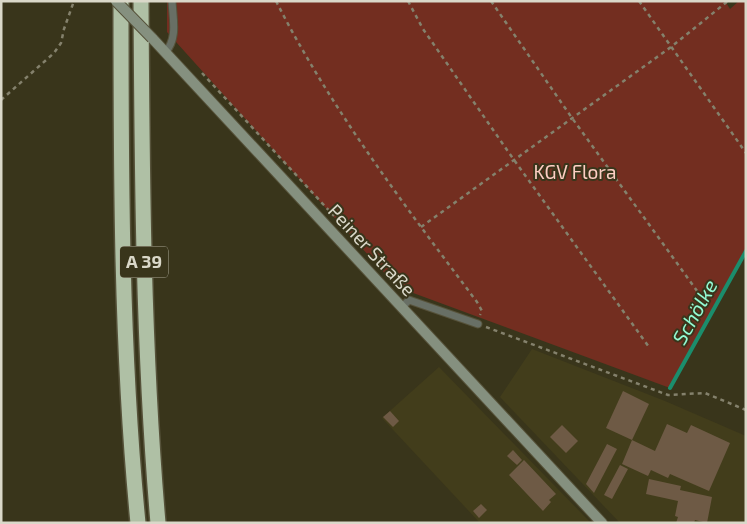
<svg xmlns="http://www.w3.org/2000/svg" width="747" height="524" font-family="'Exo 2',sans-serif">
	<style>
		.built { fill: #423d1b }
		.green { fill: #732e20 }
		.lines { fill: none; stroke-linecap: round; stroke-linejoin: round }
		.stream { stroke: #1b8d6c; stroke-width: 4 }
		.building { fill: #6e5a45 }
		.lane-casing { stroke: #56523a; stroke-width: 9 }
		.secondary-casing { stroke: #56523a; stroke-width: 12 }
		.highway-casing { stroke: #56523a; stroke-width: 18 }
		.path { stroke: #84816c; stroke-width: 2.5; stroke-dasharray: 4 4; stroke-linecap: butt }
		.lane { stroke: #686f65; stroke-width: 7 }
		.secondary { stroke: #85907f; stroke-width: 10 }
		.highway { stroke: #afc0a5; stroke-width: 15 }
		.secondary-bridge-casing { stroke: #56523a; stroke-width: 12; stroke-linecap: butt }
		.secondary-bridge { stroke: #85907f; stroke-width: 10 }
		.labels { text-anchor: middle; stroke-width: 4; stroke-linejoin: round; paint-order: stroke }
		.shield { fill: #39351b; stroke: #aaa795; stroke-width: 1 }
		.shield-label { font-size: 18px; font-weight: bold; fill: #dad8c9 }
		.park-label { font-size: 19px; fill: #fdcec3; stroke: #39351b }
		.street-label { font-size: 19px; fill: #dad8c9; stroke: #39351b }
		.water-label { font-size: 20px; font-style: italic; fill: #93fad3; stroke: #39351b }
	</style>
	<rect width="100%" height="100%" fill="#39351b"/>
	<g class="built">
		<path d="M532,349L665,401L746,436V523H620L500,397Z"/>
		<path d="M439,367L590,522V523H480L382,418Z"/>
	</g>
	<path class="green" d="M167,1H725L730,9L739,1H746V251L670,388L397,287L167,32Z"/>
	<g class="lines">
		<path class="stream" d="M670,388L746,251"/>
	</g>
	<g class="building">
		<path d="M623,391L649,404L632,440L606,428Z"/>
		<path d="M390,411L399,421L393,427L383,417Z"/>
		<path d="M667,424L687,433L691,425L730,443L709,491L670,474L668,478L651,470L648,476L622,464L632,440L655,451Z"/>
		<path d="M562,425L578,441L566,453L550,437Z"/>
		<path d="M607,444L617,449L594,493L586,484Z"/>
		<path d="M513,450L522,460L517,465L507,456Z"/>
		<path d="M524,460L556,494L549,500L551,502L543,511L509,475Z"/>
		<path d="M620,465L628,469L612,499L604,495Z"/>
		<path d="M649,479L681,486L680,490L712,497L707,523L695,520L694,523H676L678,517L675,516L678,501L646,494Z"/>
		<path d="M481,504L487,510L479,518L473,511Z"/>
	</g>
	<g class="lines">
		<defs>
			<g id="lane">
				<path d="M165,53C178,38 173,20 172,1"/>
				<path d="M402,307L409,300L478,324"/>
			</g>
			<path id="secondary" d="M152,38L602,523"/>
			<g id="highway">
				<path d="M121,1C121,175 121,350 138,523"/>
				<path d="M141,1C142,175 143,349 158,523"/>
			</g>
		</defs>
		<use href="#lane" class="lane-casing"/>
		<use href="#secondary" class="secondary-casing"/>
		<use href="#highway" class="highway-casing"/>
		<g class="path">
			<path d="M276,1C331,109 405,206 477,302L482,311L480,315"/>
			<path d="M408,1L423,29L514,160L649,347"/>
			<path d="M491,1L572,118L708,306"/>
			<path d="M639,1L746,153"/>
			<path d="M202,73L334,216"/>
			<path d="M1,100L54,53L61,43L64,29L74,1"/>
			<path d="M421,227L671,47L728,1"/>
			<path d="M486,327L668,395L705,393L746,410"/>
		</g>
		<use href="#lane" class="lane"/>
		<use href="#secondary" class="secondary"/>
		<use href="#highway" class="highway"/>
		<defs>
			<path id="secondary-bridge" d="M116,1L152,38"/>
		</defs>
		<use href="#secondary-bridge" class="secondary-bridge-casing"/>
		<use href="#secondary-bridge" class="secondary-bridge"/>
	</g>
	<g class="labels">
		<rect class="shield" x="120" y="246.5" width="48" height="31" rx="4"/>
		<g class="shield-label">
			<text x="144" y="268">A 39</text>
		</g>
		<g class="park-label">
			<text x="575" y="179">KGV Flora</text>
		</g>
		<g class="street-label">
			<text transform="translate(372 250) rotate(47)" y="7">Peiner Straße</text>
		</g>
		<g class="water-label">
			<text transform="translate(695 312) rotate(-61)" y="7">Schölke</text>
		</g>
	</g>
	<rect width="747" height="524" fill="none" stroke="#dad8c9" stroke-width="5"/>
</svg>
